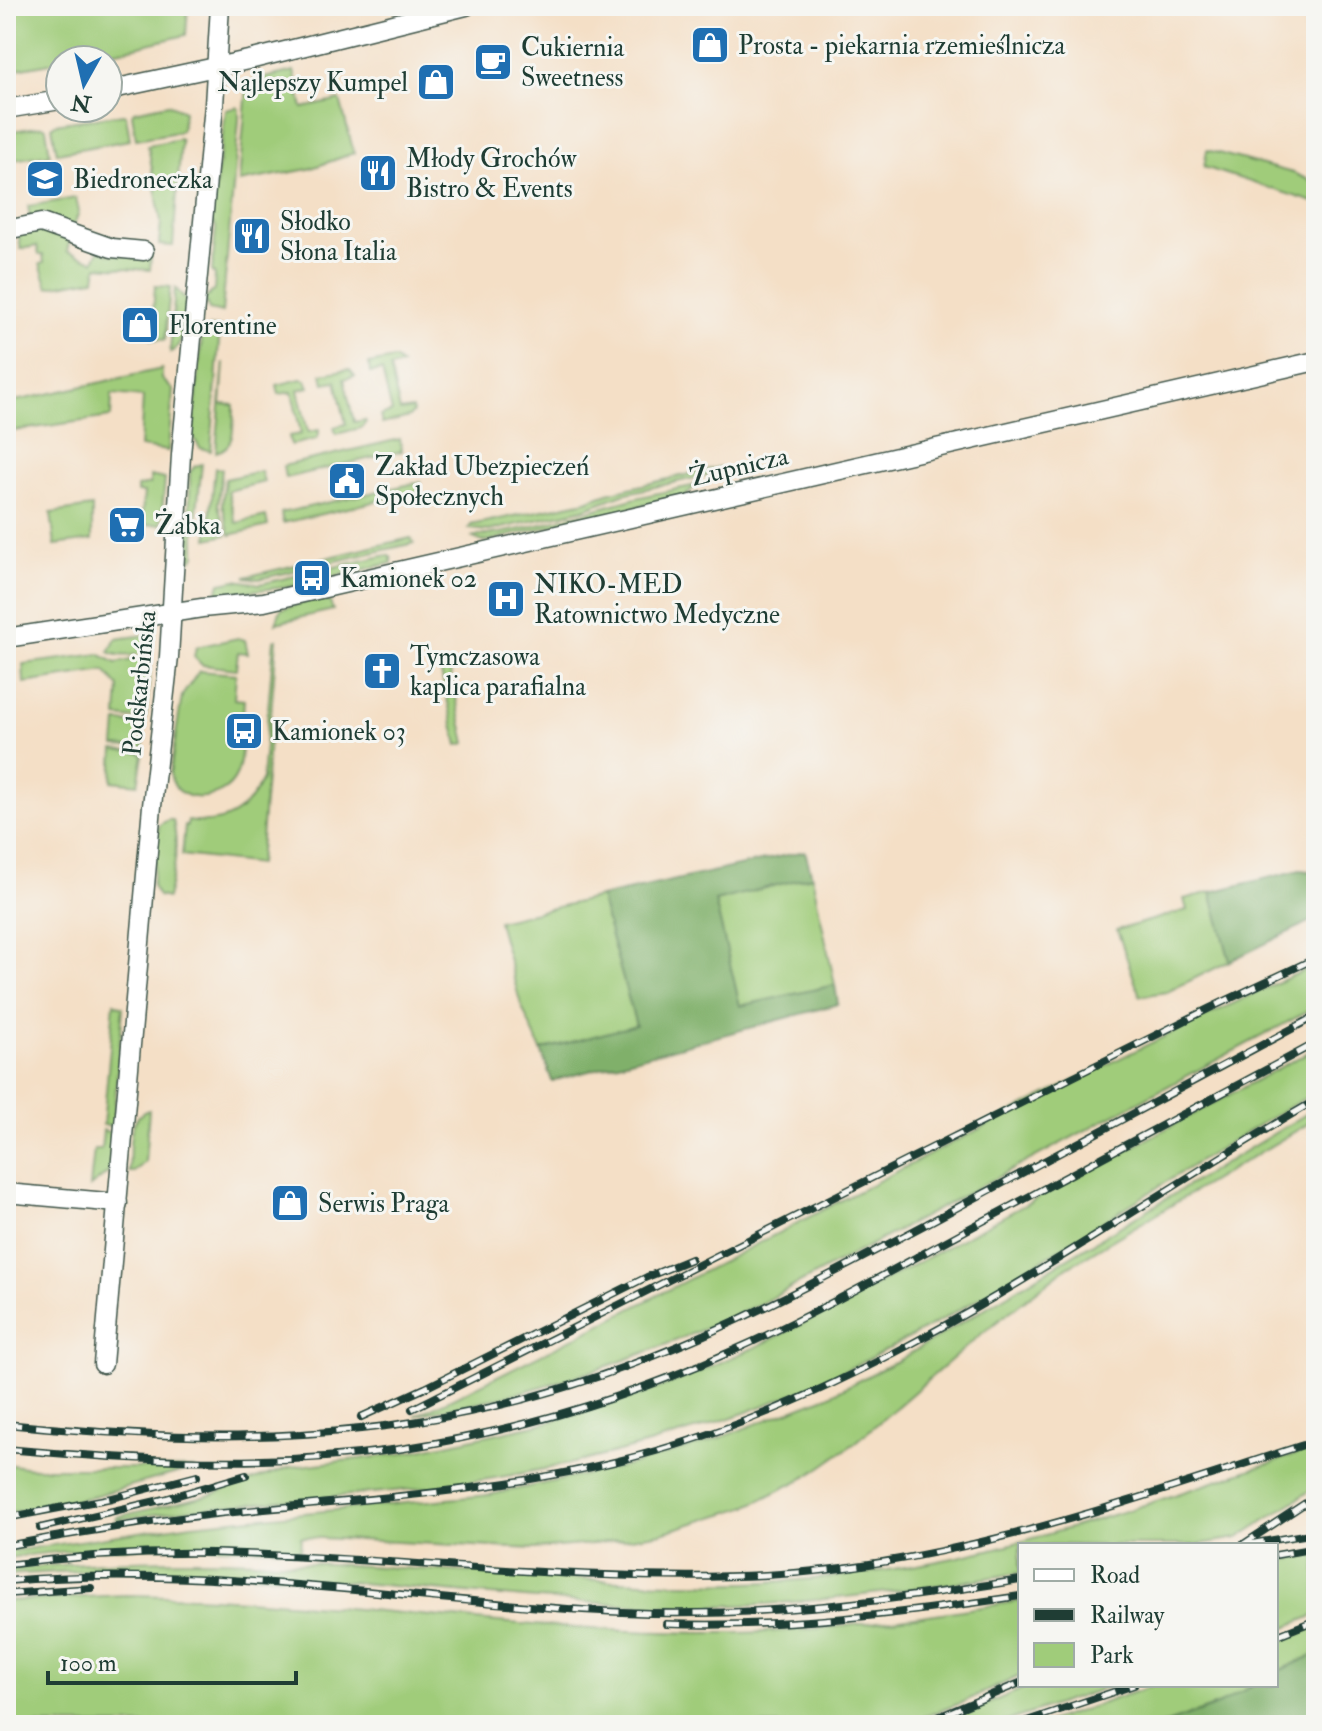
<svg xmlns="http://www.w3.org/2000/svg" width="1322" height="1731" font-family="'IM FELL Double Pica',serif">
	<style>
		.green { fill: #a0cc7a; stroke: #608457; stroke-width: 2 }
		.forest { fill: #80b06a; stroke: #50764f; stroke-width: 2 }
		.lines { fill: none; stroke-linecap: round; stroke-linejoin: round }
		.street-casing { stroke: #3f554a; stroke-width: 21 }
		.street { stroke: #fff; stroke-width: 18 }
		.rail-casing { stroke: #1f3d34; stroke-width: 8 }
		.rail { stroke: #f6f6f2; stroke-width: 5; stroke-dasharray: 15; stroke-linecap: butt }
		.labels { text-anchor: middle; stroke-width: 6; stroke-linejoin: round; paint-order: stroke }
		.poi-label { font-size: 26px; fill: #1f3d34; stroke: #f6f6f2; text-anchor: start }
		.street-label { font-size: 26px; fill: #1f3d34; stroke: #f6f6f2 }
	</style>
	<rect width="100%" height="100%" fill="#f6f6f2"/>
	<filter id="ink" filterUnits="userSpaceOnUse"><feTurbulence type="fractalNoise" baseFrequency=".0125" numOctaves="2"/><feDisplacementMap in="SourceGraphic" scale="16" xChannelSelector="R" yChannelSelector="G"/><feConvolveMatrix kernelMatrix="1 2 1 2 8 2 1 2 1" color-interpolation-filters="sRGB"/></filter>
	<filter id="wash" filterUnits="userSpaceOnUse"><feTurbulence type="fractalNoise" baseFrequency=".006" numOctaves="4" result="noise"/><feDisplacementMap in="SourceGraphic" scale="32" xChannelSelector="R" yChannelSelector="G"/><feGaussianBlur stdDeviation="1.8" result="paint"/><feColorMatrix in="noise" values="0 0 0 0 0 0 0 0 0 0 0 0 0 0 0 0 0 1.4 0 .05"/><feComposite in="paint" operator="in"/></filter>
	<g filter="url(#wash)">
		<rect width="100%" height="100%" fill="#f4dfc6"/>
		<g class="green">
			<path d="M6,6H188L186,35L127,49L6,71Z"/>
			<path d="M294,71L303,108L340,100L354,153L309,169L239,182L247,87L252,81Z"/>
			<path d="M168,104L184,111L182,129L178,132L136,139L132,114L134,111Z"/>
			<path d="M237,107L239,109V120L222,313L209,310L205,299L214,290L215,275L212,272L216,227L211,220L226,110Z"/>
			<path d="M123,114L126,115L130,140L57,153L52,127L55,124Z"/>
			<path d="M43,126L46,128L50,154L6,161V132Z"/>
			<path d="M179,139L181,141L173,246L159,245L161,222L148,145Z"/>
			<path d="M1207,150L1293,173L1316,183V203L1204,167Z"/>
			<path d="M76,198L79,212L73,227L30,218L28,206Z"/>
			<path d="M41,229L70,239L67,251L94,261L99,250L110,254L151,257L150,270L97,266L95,279L48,287L40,264L44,263L43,255H39L37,246L21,249L18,233Z"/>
			<path d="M155,286L170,287L165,340L151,339Z"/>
			<path d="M175,288L186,299C184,319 188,342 170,353Z"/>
			<path d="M211,327H220L211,451L200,448L193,437L202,336Z"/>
			<path d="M394,359L402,365L390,368L400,411L412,409L413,412L409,417L382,424L380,416L392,412L382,371L370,373L369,364Z"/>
			<path d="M224,362L221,404L234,405C233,423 237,448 216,452Z"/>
			<path d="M162,369V379L173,390L168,451L140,447L143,397L112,394L111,417L6,432V403Z"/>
			<path d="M349,369L355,376L344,379L354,422L365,420L366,422L361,428L336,434L334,427L346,424L336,381L324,383L322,374Z"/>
			<path d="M301,379L306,380L309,387L298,390L308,432L319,430V435L316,439L291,445L289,436L301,434L292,392L279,394L277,385Z"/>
			<path d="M400,439L402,451L285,478L283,466Z"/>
			<path d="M202,464L195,528V555L192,560H189L190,472L195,466Z"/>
			<path d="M720,467L722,472L623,494L584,509L489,531L469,529L471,525L586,501L608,493Z"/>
			<path d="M215,468L222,469L218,504L226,535L208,539Z"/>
			<path d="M261,471L264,482L228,491L236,523L266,516L268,526L230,535L222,504L225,479Z"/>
			<path d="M150,476L165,479L161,524L141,525L144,493L137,492V487L150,484Z"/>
			<path d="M420,482L421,491L283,523L281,513Z"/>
			<path d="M696,485L687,495L483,542L471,537C525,532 576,514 629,500C651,494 674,490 696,485Z"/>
			<path d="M92,507V540L55,545L51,513Z"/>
			<path d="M411,538L414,543L259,579L245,577Z"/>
			<path d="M387,555L391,557L392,563L289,587L217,594L220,583L236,580L260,584Z"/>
			<path d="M317,599L330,602L333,610L276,623L281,609Z"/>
			<path d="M145,635L151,639L150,649C139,656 121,658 109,652L116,639Z"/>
			<path d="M238,638L245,640L248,653L238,652L236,669L202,665L194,657L196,647Z"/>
			<path d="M277,639L259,864L182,855L185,826H187L188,821C225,827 247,812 262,779L274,640Z"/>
			<path d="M99,654L116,663L147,657L151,661L146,718L143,720L117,717L119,687L105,671L24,683L23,664Z"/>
			<path d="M449,667L466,743L458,745L440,669Z"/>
			<path d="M199,671L236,674L234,699L244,700C242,721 244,757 236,776C224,803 174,807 170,773L182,696Z"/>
			<path d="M117,722L143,724L144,746L141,748L115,746Z"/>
			<path d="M114,750L141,753L143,755L138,784L112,781Z"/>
			<path d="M168,820H173C179,849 175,868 167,898L158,896L152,886L159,825Z"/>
			<path d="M812,876L835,985L740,1006L715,901Z"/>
			<path d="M1211,892L1230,961L1167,992L1140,996L1117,930L1187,910L1184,899Z"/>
			<path d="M600,897L636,1026L541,1050L521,1005L498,921Z"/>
			<path d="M1316,965V1007L764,1302C688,1338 611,1368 529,1390C491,1401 452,1406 415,1416C718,1271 1010,1104 1316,965Z"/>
			<path d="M114,1003L123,1007L113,1124L110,1126L103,1125Z"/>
			<path d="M1316,1048V1092C1125,1198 950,1338 744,1413C646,1449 543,1473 440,1486C332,1499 224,1502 116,1520V1517L210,1495L291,1467L400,1454L545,1423L640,1395L684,1378L756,1347L837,1306Z"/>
			<path d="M1316,1108V1119L1066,1268L980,1335L855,1443L808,1476L748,1506L662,1533L593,1544L534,1549L301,1537L300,1550C202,1545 104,1544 6,1558V1552L192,1524L489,1495L626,1466L709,1442L828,1396L901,1359Z"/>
			<path d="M149,1110L145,1162L134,1172H129C131,1152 125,1116 149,1110Z"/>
			<path d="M103,1130L112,1133L109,1172L90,1187L94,1149H101Z"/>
			<path d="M1316,1448V1487L1238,1538L1194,1545H1020V1573C906,1590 793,1608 677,1606C511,1603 347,1577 182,1570C123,1568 64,1571 6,1575V1570C182,1549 357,1566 533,1576C604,1581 675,1585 746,1583C839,1580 933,1566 1023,1541C1122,1515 1219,1479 1316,1448Z"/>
			<path d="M6,1464L31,1468H195L68,1503L6,1513Z"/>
			<path d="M1316,1555V1615L1276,1631V1561Z"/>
			<path d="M125,1595C322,1597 516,1633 713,1633C816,1634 918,1617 1020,1601V1676L961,1703L902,1725H6V1601Z"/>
			<path d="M1316,1627V1654L1276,1672V1643Z"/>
			<path d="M1031,1685H1114L996,1725H939Z"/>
			<path d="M1155,1685H1253L1220,1704L1162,1725H1039Z"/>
		</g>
		<g class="forest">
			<path d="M805,851L812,876L715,901L740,1006L835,985L838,1004L552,1081L541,1050L636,1025L600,897Z"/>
			<path d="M1300,870L1316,872V919L1230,961L1211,892Z"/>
			<path d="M1316,1654V1725H1162L1220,1704L1253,1685H1276V1672Z"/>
		</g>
	</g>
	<g filter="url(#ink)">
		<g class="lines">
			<defs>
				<g id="street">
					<path d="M108,90L253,59L466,6"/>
					<path d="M6,109L60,100"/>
					<path d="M6,230L41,223L112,248L144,251"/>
					<path d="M6,638L202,608L264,602L1316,361"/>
					<path d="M6,1193L118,1203"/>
					<path d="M103,1364L152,806L169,657L181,455L214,105L220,6"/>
				</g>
			</defs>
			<use href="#street" class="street-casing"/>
			<use href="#street" class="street"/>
			<defs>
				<g id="rail">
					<path d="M412,1409L1210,1008L1316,958"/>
					<path d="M361,1417L425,1388L647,1277L691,1259"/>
					<path d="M6,1424C168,1440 308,1445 469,1412C637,1378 781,1301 930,1222C1059,1154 1187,1084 1316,1016"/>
					<path d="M6,1449C142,1461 264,1468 400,1449C513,1432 625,1399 730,1352C814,1315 894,1269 974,1226C1088,1165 1202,1104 1316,1043"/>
					<path d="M6,1518L112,1498L197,1476"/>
					<path d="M40,1528L165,1499L246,1475"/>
					<path d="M1249,1544L1316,1533"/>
					<path d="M1242,1545L1316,1496"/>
					<path d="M6,1546C78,1532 150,1521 223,1513C379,1497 524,1492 676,1445C911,1372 1106,1221 1316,1100"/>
					<path d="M1276,1555L1316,1548"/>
					<path d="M6,1565C75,1556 143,1552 213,1553C397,1557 582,1584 766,1575C957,1565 1136,1498 1316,1441"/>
					<path d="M6,1581C212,1563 417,1603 622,1612C756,1618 888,1601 1020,1580"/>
					<path d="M6,1594L91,1588"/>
					<path d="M666,1624C786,1628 902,1614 1020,1596"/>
					<path d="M1276,1636L1316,1620"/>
					<path d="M919,1725L1020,1683"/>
					<path d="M1015,1725L1134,1685"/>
				</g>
			</defs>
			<use href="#rail" class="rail-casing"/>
			<use href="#rail" class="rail"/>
		</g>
	</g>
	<defs>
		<symbol id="shop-square" viewBox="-11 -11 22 22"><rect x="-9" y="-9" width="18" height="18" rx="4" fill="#1f6fb2" stroke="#f6f6f2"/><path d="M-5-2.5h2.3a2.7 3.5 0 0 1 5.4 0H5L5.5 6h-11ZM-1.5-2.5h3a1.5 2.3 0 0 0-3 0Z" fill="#fff"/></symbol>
		<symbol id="cafe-square" viewBox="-11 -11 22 22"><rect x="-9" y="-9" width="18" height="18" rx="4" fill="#1f6fb2" stroke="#f6f6f2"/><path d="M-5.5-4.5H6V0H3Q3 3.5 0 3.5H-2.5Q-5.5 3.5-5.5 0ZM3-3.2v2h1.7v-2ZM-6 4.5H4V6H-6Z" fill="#fff"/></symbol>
		<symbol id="restaurant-square" viewBox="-11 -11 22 22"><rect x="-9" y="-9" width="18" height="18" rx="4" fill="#1f6fb2" stroke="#f6f6f2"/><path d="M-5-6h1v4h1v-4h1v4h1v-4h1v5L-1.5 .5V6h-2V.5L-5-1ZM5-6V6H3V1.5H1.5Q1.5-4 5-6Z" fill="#fff"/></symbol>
		<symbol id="school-square" viewBox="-11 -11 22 22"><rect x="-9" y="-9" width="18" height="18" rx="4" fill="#1f6fb2" stroke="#f6f6f2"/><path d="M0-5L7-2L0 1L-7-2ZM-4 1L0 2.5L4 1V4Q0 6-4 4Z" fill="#fff"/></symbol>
		<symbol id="civic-square" viewBox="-11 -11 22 22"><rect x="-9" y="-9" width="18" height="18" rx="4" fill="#1f6fb2" stroke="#f6f6f2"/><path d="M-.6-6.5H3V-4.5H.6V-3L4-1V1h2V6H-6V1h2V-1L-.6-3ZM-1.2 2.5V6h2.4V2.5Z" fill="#fff"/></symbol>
		<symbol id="supermarket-square" viewBox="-11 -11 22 22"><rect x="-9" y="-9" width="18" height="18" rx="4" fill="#1f6fb2" stroke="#f6f6f2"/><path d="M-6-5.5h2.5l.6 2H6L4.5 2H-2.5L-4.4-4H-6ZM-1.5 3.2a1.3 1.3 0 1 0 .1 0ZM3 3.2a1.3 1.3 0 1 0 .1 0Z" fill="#fff"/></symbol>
		<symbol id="bus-square" viewBox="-11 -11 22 22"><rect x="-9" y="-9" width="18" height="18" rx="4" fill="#1f6fb2" stroke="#f6f6f2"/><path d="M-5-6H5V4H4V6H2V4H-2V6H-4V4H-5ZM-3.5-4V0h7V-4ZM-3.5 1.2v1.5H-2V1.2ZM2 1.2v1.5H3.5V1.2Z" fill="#fff"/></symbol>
		<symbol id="hospital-square" viewBox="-11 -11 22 22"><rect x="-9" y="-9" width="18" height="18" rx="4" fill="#1f6fb2" stroke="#f6f6f2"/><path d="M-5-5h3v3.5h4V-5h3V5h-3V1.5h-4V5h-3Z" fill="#fff"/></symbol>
		<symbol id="church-square" viewBox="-11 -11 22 22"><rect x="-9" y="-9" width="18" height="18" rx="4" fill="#1f6fb2" stroke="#f6f6f2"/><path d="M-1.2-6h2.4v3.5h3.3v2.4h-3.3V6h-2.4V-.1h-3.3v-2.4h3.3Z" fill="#fff"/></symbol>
	</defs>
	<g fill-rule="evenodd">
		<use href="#shop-square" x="688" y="23" width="44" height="44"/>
		<use href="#cafe-square" x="471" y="40" width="44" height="44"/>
		<use href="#shop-square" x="414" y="60" width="44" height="44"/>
		<use href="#restaurant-square" x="356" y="151" width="44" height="44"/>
		<use href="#school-square" x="23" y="157" width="44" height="44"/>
		<use href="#restaurant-square" x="230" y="214" width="44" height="44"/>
		<use href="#shop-square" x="118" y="303" width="44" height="44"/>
		<use href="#civic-square" x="325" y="459" width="44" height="44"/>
		<use href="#supermarket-square" x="105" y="503" width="44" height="44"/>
		<use href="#bus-square" x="290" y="556" width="44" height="44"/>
		<use href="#hospital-square" x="484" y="577" width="44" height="44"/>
		<use href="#church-square" x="360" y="649" width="44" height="44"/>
		<use href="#bus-square" x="222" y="709" width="44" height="44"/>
		<use href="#shop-square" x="268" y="1181" width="44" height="44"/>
	</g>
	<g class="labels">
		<g class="poi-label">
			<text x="738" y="54">Prosta - piekarnia rzemieślnicza</text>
			<text x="521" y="56">Cukiernia<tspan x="521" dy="30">Sweetness</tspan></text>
			<text x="408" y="91" text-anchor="end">Najlepszy Kumpel</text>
			<text x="406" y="167">Młody Grochów<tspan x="406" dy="30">Bistro &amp; Events</tspan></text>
			<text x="73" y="188">Biedroneczka</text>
			<text x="280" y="230">Słodko<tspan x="280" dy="30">Słona Italia</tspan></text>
			<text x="168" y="334">Florentine</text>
			<text x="375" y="475">Zakład Ubezpieczeń<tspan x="375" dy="30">Społecznych</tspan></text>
			<text x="155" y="534">Żabka</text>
			<text x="340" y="587">Kamionek 02</text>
			<text x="534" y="593">NIKO-MED<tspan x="534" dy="30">Ratownictwo Medyczne</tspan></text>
			<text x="410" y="665">Tymczasowa<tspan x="410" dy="30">kaplica parafialna</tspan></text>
			<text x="272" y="740">Kamionek 03</text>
			<text x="318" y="1212">Serwis Praga</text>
		</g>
		<g class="street-label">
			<text transform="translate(739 466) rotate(-13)" y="9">Żupnicza</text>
			<text transform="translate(139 683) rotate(-84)" y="9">Podskarbińska</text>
		</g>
	</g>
	<rect width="1322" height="1731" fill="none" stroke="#f6f6f2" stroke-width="32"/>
	<rect x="1018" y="1543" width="260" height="144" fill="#f6f6f2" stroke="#a0aca6" stroke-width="2"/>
	<rect x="1034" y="1569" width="40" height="12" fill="#ffffff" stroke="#a0aca6" stroke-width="2"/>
	<text x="1090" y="1583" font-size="24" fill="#1f3d34">Road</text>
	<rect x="1034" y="1609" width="40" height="12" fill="#1f3d34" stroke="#a0aca6" stroke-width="2"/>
	<text x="1090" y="1623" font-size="24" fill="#1f3d34">Railway</text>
	<rect x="1034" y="1643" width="40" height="24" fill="#a0cc7a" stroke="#a0aca6" stroke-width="2"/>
	<text x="1090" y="1663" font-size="24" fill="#1f3d34">Park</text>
	<g transform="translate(84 84) rotate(188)"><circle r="38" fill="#f6f6f2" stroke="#a0aca6" stroke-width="2"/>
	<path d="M0-6L14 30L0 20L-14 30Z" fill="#1f6fb2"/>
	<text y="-12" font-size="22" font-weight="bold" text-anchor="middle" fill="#1f3d34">N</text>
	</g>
	<path d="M48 1671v12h248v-12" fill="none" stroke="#1f3d34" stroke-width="4"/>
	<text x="60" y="1671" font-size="24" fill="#1f3d34" stroke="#f6f6f2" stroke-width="6" paint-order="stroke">100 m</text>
</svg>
